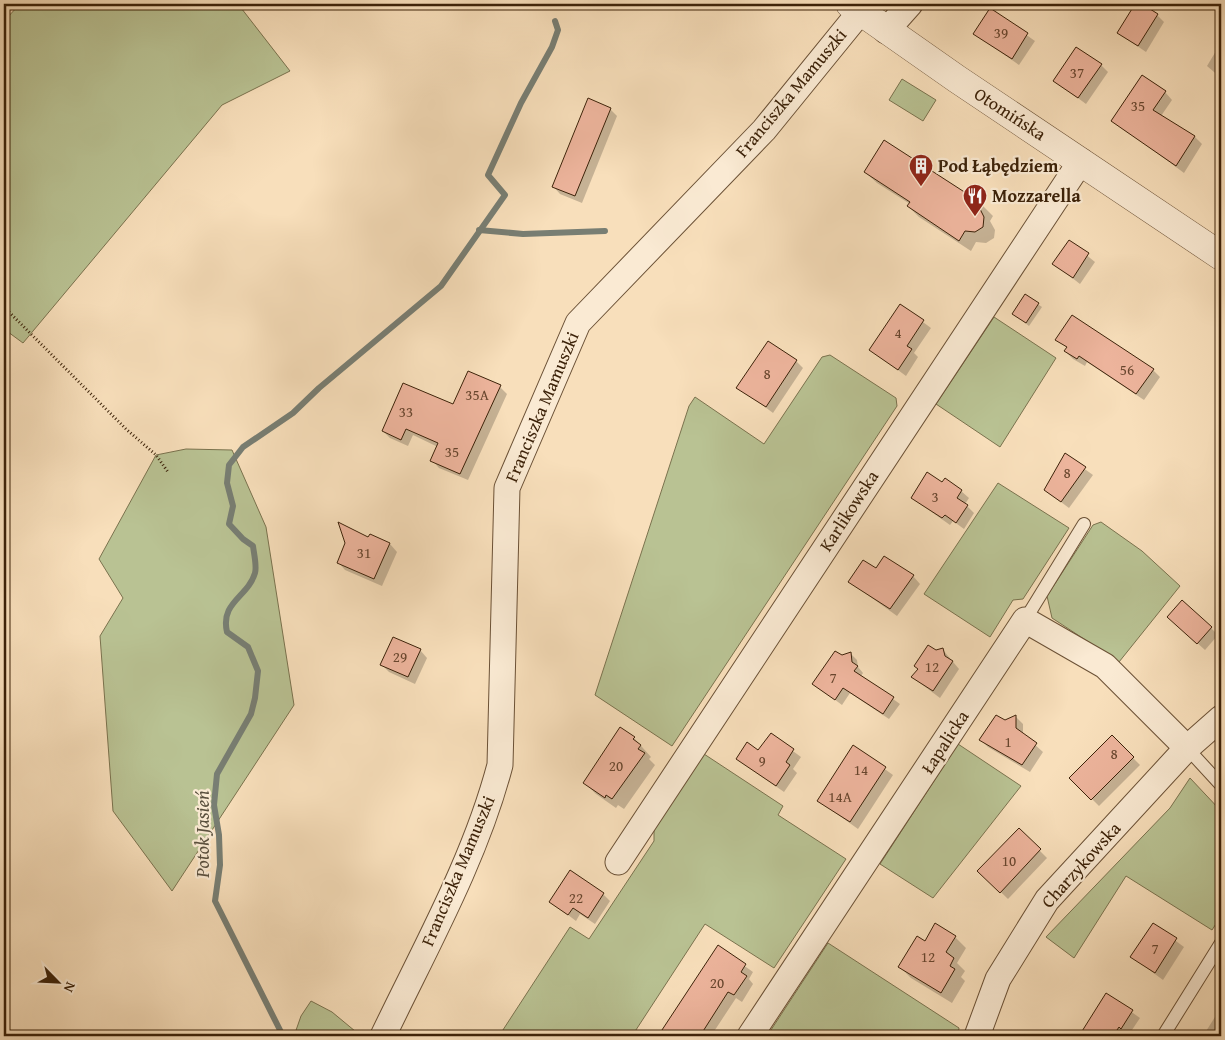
<svg xmlns="http://www.w3.org/2000/svg" width="1225" height="1040" font-family="'Gentium Book Plus',serif">
	<style>
		.green { fill: #b9c293; stroke: #7a724e }
		.shadow { fill: #0003 }
		.lines { fill: none; stroke-linecap: round; stroke-linejoin: round }
		.stream { stroke: #787e73; stroke-width: 6 }
		.building { fill: #edb49c; stroke: #3c2209 }
		.service-casing { stroke: #6b5136; stroke-width: 14 }
		.minor-casing { stroke: #6b5136; stroke-width: 27 }
		.tertiary-casing { stroke: #6b5136; stroke-width: 29 }
		.path { stroke: #3c2209; stroke-width: 3; stroke-dasharray: 1 2.5; stroke-linecap: butt }
		.service { stroke: #faead3; stroke-width: 12 }
		.minor { stroke: #faead3; stroke-width: 25 }
		.tertiary { stroke: #faead3; stroke-width: 28 }
		.labels { text-anchor: middle; stroke-width: 4.5; stroke-linejoin: round; paint-order: stroke }
		.number-label { font-size: 15px; fill: #68462e }
		.street-label { font-size: 18px; fill: #3c2209; stroke: #faead3 }
		.poi-label { font-size: 18px; font-weight: bold; fill: #3c2209; stroke: #faead3; text-anchor: start }
		.water-label { font-size: 19px; font-style: italic; fill: #5a503e; stroke: #faead3 }
	</style>
	<rect width="100%" height="100%" fill="#f8dfbb"/>
	<filter id="stains"><feTurbulence type="fractalNoise" baseFrequency=".004" numOctaves="4"/><feColorMatrix values="0 0 0 0 .2 0 0 0 0 .09 0 0 0 0 .02 0 0 0 .5 -.17"/></filter>
	<radialGradient id="worn" r=".72"><stop offset=".6" stop-color="#630" stop-opacity="0"/><stop offset="1" stop-color="#630" stop-opacity=".3"/></radialGradient>
	<g class="green">
		<path d="M20,4H238L290,71L222,105L23,343L4,329V21Z"/>
		<path d="M902,79L936,100L923,121L889,100Z"/>
		<path d="M994,317L1056,358L1000,447L936,404Z"/>
		<path d="M830,355L896,398L897,406L672,746L595,695L689,406L695,397L764,444L822,357Z"/>
		<path d="M186,449L232,450L266,527L294,705L172,891L113,811L100,636L123,598L99,559L156,455Z"/>
		<path d="M998,483L1069,528L1023,599L1013,600L990,637L924,594Z"/>
		<path d="M1101,522L1142,551L1180,586L1119,662L1052,618L1047,596L1093,525Z"/>
		<path d="M958,744L1021,786L933,898L880,864Z"/>
		<path d="M704,754L783,806L778,815L846,859L774,968L705,924L632,1036H499L570,927L589,939L654,841V830Z"/>
		<path d="M1190,778L1221,811V916L1212,930L1126,876L1074,958L1046,937L1170,808Z"/>
		<path d="M828,943L959,1028L958,1036H767Z"/>
		<path d="M311,1001L332,1012L361,1036H294L301,1016Z"/>
	</g>
	<g class="shadow">
		<path d="M1136,4L1157,15L1164,22L1146,52L1118,33Z"/>
		<path d="M990,9L1035,41L1019,65L975,34Z"/>
		<path d="M1219,46L1221,47V78L1207,66Z"/>
		<path d="M1101,65L1108,72L1086,104L1055,81Z"/>
		<path d="M1165,92L1172,100L1161,116L1195,137L1202,144L1184,173L1113,120Z"/>
		<path d="M610,109L617,116L582,203L560,194L553,186Z"/>
		<path d="M865,172L982,205L993,216L990,221L995,230L994,238L986,243L976,242L971,251L919,217L908,206L910,204L877,183Z"/>
		<path d="M1069,241L1095,262L1080,284L1054,264Z"/>
		<path d="M1026,296L1042,307L1029,326L1014,314Z"/>
		<path d="M900,305L931,328L914,353L918,357L906,376L871,350Z"/>
		<path d="M1057,339L1153,370L1160,377L1144,400L1087,362L1085,366L1073,359L1065,351L1067,348Z"/>
		<path d="M796,361L803,368L773,413L738,387Z"/>
		<path d="M500,387L507,394L468,480L439,468L432,460L438,447L413,435L408,446L390,438L383,431Z"/>
		<path d="M1065,455L1093,475L1069,508L1045,490Z"/>
		<path d="M943,484L961,491L969,498L965,504L974,513L964,529L953,521L950,525L912,498Z"/>
		<path d="M370,536L390,544L397,552L382,586L345,570L338,562Z"/>
		<path d="M876,570L913,576L920,584L897,616L850,582Z"/>
		<path d="M1176,624L1211,628L1218,635L1205,650Z"/>
		<path d="M420,650L427,658L415,684L389,672L381,664Z"/>
		<path d="M943,650L959,669L940,698L912,677L935,651Z"/>
		<path d="M851,654L857,660L858,667L863,673L861,676L900,704L889,719L850,693L842,705L814,684L841,656Z"/>
		<path d="M1016,717L1023,724V734L1043,752L1030,772L988,747L981,740Z"/>
		<path d="M771,735L801,757L793,769L797,773L784,792L737,759L758,751Z"/>
		<path d="M1112,737L1140,765L1099,806L1071,778Z"/>
		<path d="M634,738L651,757L649,759L655,765L624,809L618,805L616,808L596,794L585,783Z"/>
		<path d="M854,747L893,775L858,829L819,801Z"/>
		<path d="M1019,830L1047,858L1008,899L979,871Z"/>
		<path d="M603,894L610,901L595,924L580,914L576,921L551,902Z"/>
		<path d="M1153,924L1184,947L1163,980L1132,957Z"/>
		<path d="M955,937L966,948L957,963L965,971L961,977L965,981L952,1003L911,978L900,967L926,943Z"/>
		<path d="M718,947L753,972L749,979L753,984L742,1002L736,998L713,1033L716,1036H660Z"/>
		<path d="M1106,994L1140,1018L1128,1036H1080Z"/>
		<path d="M1220,1009L1221,1036H1203Z"/>
	</g>
	<g class="lines">
		<g class="stream">
			<path d="M479,230L523,234L605,231"/>
			<path d="M283,1036L215,901L220,865L219,835L214,805L217,774L251,714L255,698L258,671L248,647L227,632C220,602 248,597 255,573C257,566 254,554 253,546L243,539L229,524L233,506L227,483L229,465L243,447L293,413L319,388L441,286L505,195L488,175L521,103L552,47L558,30L555,21"/>
		</g>
	</g>
	<g class="building">
		<path d="M1135,4H1142L1158,14L1138,46L1117,33Z"/>
		<path d="M990,8L1028,33L1012,59L973,34Z"/>
		<path d="M1076,47L1102,64L1078,98L1053,81Z"/>
		<path d="M1142,75L1166,91L1153,110L1195,136L1176,166L1111,121Z"/>
		<path d="M588,98L611,108L575,196L552,187Z"/>
		<path d="M884,140L983,204L980,209L984,217L983,227L975,232L965,231L959,241L907,206L910,202L864,172Z"/>
		<path d="M1069,240L1089,253L1073,278L1052,264Z"/>
		<path d="M1025,294L1039,303L1026,323L1012,314Z"/>
		<path d="M900,304L924,320L907,346L912,349L898,370L869,350Z"/>
		<path d="M1072,315L1154,369L1136,394L1079,356L1077,359L1064,351L1067,347L1055,340Z"/>
		<path d="M768,341L797,360L766,407L736,388Z"/>
		<path d="M468,371L501,385L460,474L430,461L438,443L406,429L401,440L382,431L403,383L453,404Z"/>
		<path d="M1065,453L1086,467L1061,502L1044,490Z"/>
		<path d="M927,472L942,482L945,478L962,490L957,498L968,505L956,523L945,515L942,518L911,498Z"/>
		<path d="M338,522L368,537L370,534L390,543L374,579L337,563L345,543Z"/>
		<path d="M884,556L914,575L890,609L848,582L863,560L876,568Z"/>
		<path d="M1182,600L1212,627L1197,644L1167,617Z"/>
		<path d="M393,637L421,649L408,677L380,665Z"/>
		<path d="M928,645L936,650L943,648L945,656L953,661L933,691L911,677L918,669L914,666Z"/>
		<path d="M835,651L842,655L851,652L852,662L858,666L854,671L894,697L883,714L843,688L835,700L812,684Z"/>
		<path d="M996,715L1005,720L1016,715V728L1037,743L1022,765L979,740Z"/>
		<path d="M620,727L635,737L633,739L641,745L638,749L645,753L612,799L606,795L605,798L583,783Z"/>
		<path d="M771,733L794,749L786,762L790,765L776,786L736,759L747,742L758,750Z"/>
		<path d="M1112,735L1134,757L1091,800L1069,778Z"/>
		<path d="M853,745L886,767L850,822L817,801Z"/>
		<path d="M1019,828L1041,849L1000,893L977,871Z"/>
		<path d="M570,870L604,893L588,918L573,908L568,915L549,902Z"/>
		<path d="M935,923L956,936L946,952L954,958L950,966L955,969L941,993L898,967L917,936L925,941Z"/>
		<path d="M1153,923L1177,938L1155,973L1130,957Z"/>
		<path d="M718,945L746,964L741,972L747,976L734,995L728,992L700,1036H658Z"/>
		<path d="M1106,993L1133,1010L1121,1029L1119,1027L1113,1036H1079Z"/>
	</g>
	<g class="lines">
		<defs>
			<g id="service">
				<path d="M1025,620L1084,524"/>
				<path d="M1187,748L1221,785"/>
				<path d="M1163,1036L1221,943"/>
			</g>
			<g id="minor">
				<path d="M886,31L910,4"/>
				<path d="M618,862L1081,161"/>
				<path d="M383,1036C425,948 475,860 500,765L507,488L578,323L764,130L860,12"/>
				<path d="M750,1036L1025,620L1105,666L1187,748"/>
				<path d="M977,1036L998,979L1047,900L1187,748L1221,718"/>
			</g>
			<path id="tertiary" d="M850,4L957,79L1221,256"/>
		</defs>
		<use href="#service" class="service-casing"/>
		<use href="#minor" class="minor-casing"/>
		<use href="#tertiary" class="tertiary-casing"/>
		<path class="path" d="M4,307L126,429L156,455L168,472"/>
		<use href="#service" class="service"/>
		<use href="#minor" class="minor"/>
		<use href="#tertiary" class="tertiary"/>
	</g>
	<defs>
		<symbol id="building-pin" viewBox="-11 -11 22 30"><path d="M0 17L-7.5 6A9.5 9.5 0 1 1 7.5 6Z" fill="#8f2418" stroke="#faead3"/><path d="M-4-6H4V6H1V3H-1V6H-4ZM-2.5-4.3h1.7v1.8h-1.7ZM.8-4.3h1.7v1.8H.8ZM-2.5-1h1.7V.8h-1.7ZM.8-1h1.7V.8H.8Z" fill="#fff"/></symbol>
		<symbol id="restaurant-pin" viewBox="-11 -11 22 30"><path d="M0 17L-7.5 6A9.5 9.5 0 1 1 7.5 6Z" fill="#8f2418" stroke="#faead3"/><path d="M-5-6h1v4h1v-4h1v4h1v-4h1v5L-1.5 .5V6h-2V.5L-5-1ZM5-6V6H3V1.5H1.5Q1.5-4 5-6Z" fill="#fff"/></symbol>
	</defs>
	<g fill-rule="evenodd">
		<use href="#building-pin" x="907" y="152" width="28" height="38"/>
		<use href="#restaurant-pin" x="961" y="182" width="28" height="38"/>
	</g>
	<g class="labels">
		<g class="number-label">
			<text x="1001" y="38">39</text>
			<text x="1077" y="78">37</text>
			<text x="1138" y="111">35</text>
			<text x="898" y="338">4</text>
			<text x="1127" y="375">56</text>
			<text x="767" y="379">8</text>
			<text x="477" y="400">35A</text>
			<text x="406" y="417">33</text>
			<text x="452" y="457">35</text>
			<text x="1067" y="478">8</text>
			<text x="935" y="502">3</text>
			<text x="364" y="558">31</text>
			<text x="400" y="662">29</text>
			<text x="932" y="672">12</text>
			<text x="833" y="683">7</text>
			<text x="1008" y="747">1</text>
			<text x="1114" y="759">8</text>
			<text x="762" y="766">9</text>
			<text x="616" y="771">20</text>
			<text x="861" y="775">14</text>
			<text x="840" y="802">14A</text>
			<text x="1009" y="866">10</text>
			<text x="576" y="903">22</text>
			<text x="1155" y="954">7</text>
			<text x="928" y="962">12</text>
			<text x="717" y="988">20</text>
		</g>
		<g class="street-label">
			<text transform="translate(791 93) rotate(-50)" y="6">Franciszka Mamuszki</text>
			<text transform="translate(1010 114) rotate(33)" y="6">Otomińska</text>
			<text transform="translate(542 407) rotate(-67)" y="6">Franciszka Mamuszki</text>
			<text transform="translate(849 511) rotate(-57)" y="6">Karlikowska</text>
			<text transform="translate(945 742) rotate(-57)" y="6">Łapalicka</text>
			<text transform="translate(1081 865) rotate(-48)" y="6">Charzykowska</text>
			<text transform="translate(458 871) rotate(-67)" y="6">Franciszka Mamuszki</text>
		</g>
		<g class="poi-label">
			<text x="938" y="172">Pod Łąbędziem</text>
			<text x="992" y="202">Mozzarella</text>
		</g>
		<g class="water-label">
			<text transform="translate(202 834) rotate(-90)" y="7">Potok Jasień</text>
		</g>
	</g>
	<rect width="1225" height="1040" fill="none" stroke="#f8dfbb" stroke-width="20"/>
	<rect x="5" y="5" width="1215" height="1030" fill="none" stroke="#3c2209" stroke-width="2.5"/>
	<rect x="10" y="10" width="1205" height="1020" fill="none" stroke="#3c2209"/>
	<g transform="translate(58 982) rotate(114)" stroke="#faead3" stroke-width="4" paint-order="stroke">
	<path d="M0-4L9 19L0 12L-9 19Z" fill="#3c2209"/>
	<text y="-8" font-size="14" font-weight="bold" text-anchor="middle" fill="#3c2209">N</text>
	</g>
	<rect width="100%" height="100%" filter="url(#stains)"/>
	<rect width="100%" height="100%" fill="url(#worn)"/>
</svg>
